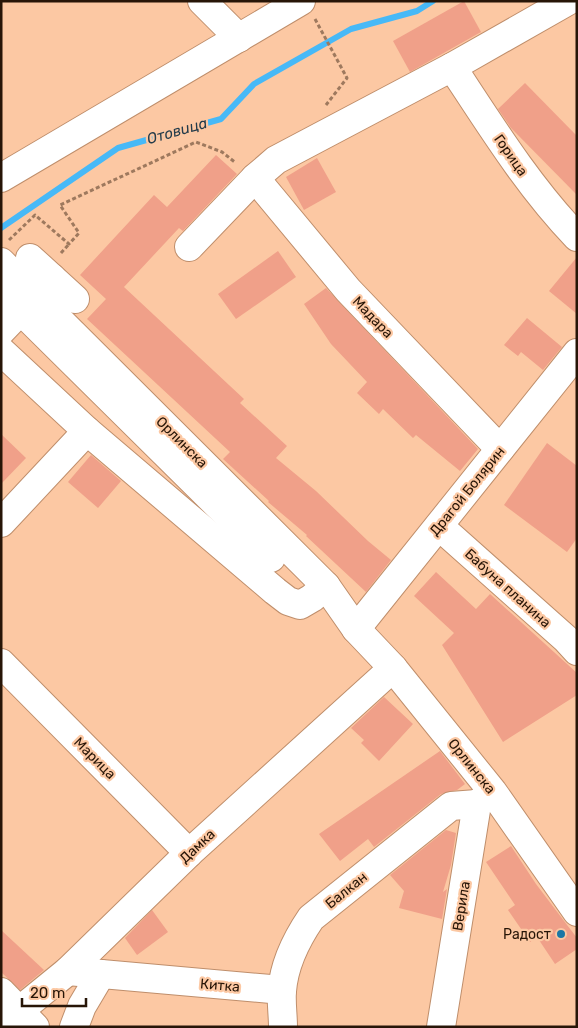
<svg xmlns="http://www.w3.org/2000/svg" width="578" height="1028" font-family="Rubik,sans-serif">
	<style>
		.lines { fill: none; stroke-linecap: round; stroke-linejoin: round }
		.stream { stroke: #47b9f7; stroke-width: 6 }
		.building { fill: #f0a089 }
		.minor-casing { stroke: #bf8e6b; stroke-width: 30 }
		.path { stroke: #9e795e; stroke-width: 3; stroke-dasharray: 4 2.5; stroke-linecap: butt }
		.minor { stroke: #fff; stroke-width: 28 }
		.poi-dot { fill: #1c77a5; stroke: #fcc8a3; stroke-width: 2 }
		.labels { text-anchor: middle; stroke-width: 4.5; stroke-linejoin: round; paint-order: stroke }
		.street-label { font-size: 14px; fill: #271507; stroke: #fcc8a3 }
		.poi-label { font-size: 14px; fill: #271507; stroke: #fcc8a3; text-anchor: end }
		.water-label { font-size: 15px; font-style: italic; fill: #233b4a; stroke: #fcc8a3 }
	</style>
	<rect width="100%" height="100%" fill="#fcc8a3"/>
	<g class="lines">
		<path class="stream" d="M1,228L118,148L221,119L254,84L351,29L417,11L433,1"/>
	</g>
	<g class="building">
		<path d="M464,1L481,32L410,72L393,41Z"/>
		<path d="M525,83L577,136V195L511,128L498,109Z"/>
		<path d="M216,155L237,174L183,231L179,228L124,287L244,399L240,403L287,446L276,458L316,491L368,541L391,560L366,592L306,536L307,535L268,502L269,501L223,459L230,452L87,319L106,299L80,275L154,195L167,207Z"/>
		<path d="M317,158L336,192L304,210L286,177Z"/>
		<path d="M278,251L296,277L236,319L218,294Z"/>
		<path d="M577,257V314L549,291Z"/>
		<path d="M326,288L478,449L460,471L416,435L413,438L383,409L379,414L357,393L367,382L331,344L304,304Z"/>
		<path d="M527,318L562,347L543,370L521,352L518,356L504,345Z"/>
		<path d="M1,434L26,458L1,484Z"/>
		<path d="M547,443L577,466V538L567,552L504,505Z"/>
		<path d="M91,455L121,481L98,508L68,482Z"/>
		<path d="M436,572L476,609L490,594L577,673V695L503,742L442,645L454,633L414,596Z"/>
		<path d="M384,697L413,724L379,761L361,743L364,740L351,728Z"/>
		<path d="M440,751L465,784L457,790L441,794L374,847L368,839L340,861L319,834Z"/>
		<path d="M446,830L456,833L451,865L443,892L447,889L442,919L399,908L404,891L390,875Z"/>
		<path d="M511,846L536,884L577,938V949L555,964L537,937L530,942L508,910L515,905L486,862Z"/>
		<path d="M152,910L168,932L137,955L125,938Z"/>
		<path d="M1,930L44,970L20,990L1,972Z"/>
	</g>
	<g class="lines">
		<defs>
			<g id="minor">
				<path d="M202,1L239,38"/>
				<path d="M452,67C491,126 528,186 577,237"/>
				<path d="M1,178L301,1"/>
				<path d="M255,178L348,290L500,449"/>
				<path d="M189,247L255,178L276,160L452,67L568,1"/>
				<path d="M30,258L75,299"/>
				<path d="M1,262L326,586L356,629L393,668L493,792L577,912"/>
				<path d="M1,291L271,558"/>
				<path d="M1,331L52,278"/>
				<path d="M1,351L87,431L275,591L288,601L300,605L312,598L326,586"/>
				<path d="M1,523L87,431"/>
				<path d="M439,526L566,639L577,651"/>
				<path d="M356,629L577,353"/>
				<path d="M1,663L189,853"/>
				<path d="M68,971L282,990"/>
				<path d="M1,992L35,1027"/>
				<path d="M4,1027L20,1010L68,971L189,853L393,668"/>
				<path d="M74,1027L82,1006L101,974"/>
				<path d="M283,1027C283,1015 281,1003 282,991C284,965 296,940 311,918L451,806L477,804"/>
				<path d="M441,1027L477,804L492,793"/>
			</g>
		</defs>
		<use href="#minor" class="minor-casing"/>
		<g class="path">
			<path d="M315,19L347,78L326,105"/>
			<path d="M9,240L35,215L69,244L79,233L60,205L196,142L222,152L236,163"/>
			<path d="M61,253L69,244"/>
		</g>
		<use href="#minor" class="minor"/>
	</g>
	<circle class="poi-dot" cx="561" cy="934" r="5"/>
	<g class="labels">
		<g class="street-label">
			<text transform="translate(511 155) rotate(55)" y="5">Горица</text>
			<text transform="translate(373 317) rotate(46)" y="5">Мадара</text>
			<text transform="translate(182 442) rotate(45)" y="5">Орлинска</text>
			<text transform="translate(467 491) rotate(-51)" y="5">Драгой Болярин</text>
			<text transform="translate(508 588) rotate(42)" y="5">Бабуна планина</text>
			<text transform="translate(95 758) rotate(45)" y="5">Марица</text>
			<text transform="translate(472 766) rotate(51)" y="5">Орлинска</text>
			<text transform="translate(197 846) rotate(-43)" y="5">Дамка</text>
			<text transform="translate(346 890) rotate(-39)" y="5">Балкан</text>
			<text transform="translate(461 906) rotate(-81)" y="5">Верила</text>
			<text transform="translate(220 985) rotate(5)" y="5">Китка</text>
		</g>
		<g class="poi-label">
			<text x="551" y="939">Радост</text>
		</g>
		<g class="water-label">
			<text transform="translate(177 131) rotate(-16)" y="5">Отовица</text>
		</g>
	</g>
	<rect width="578" height="1028" fill="none" stroke="#271507" stroke-width="5"/>
	<path d="M22 998v8h64v-8" fill="none" stroke="#271507" stroke-width="2.5"/>
	<text x="30" y="998" font-size="15" fill="#271507" stroke="#fcc8a3" stroke-width="4" paint-order="stroke">20 m</text>
</svg>
